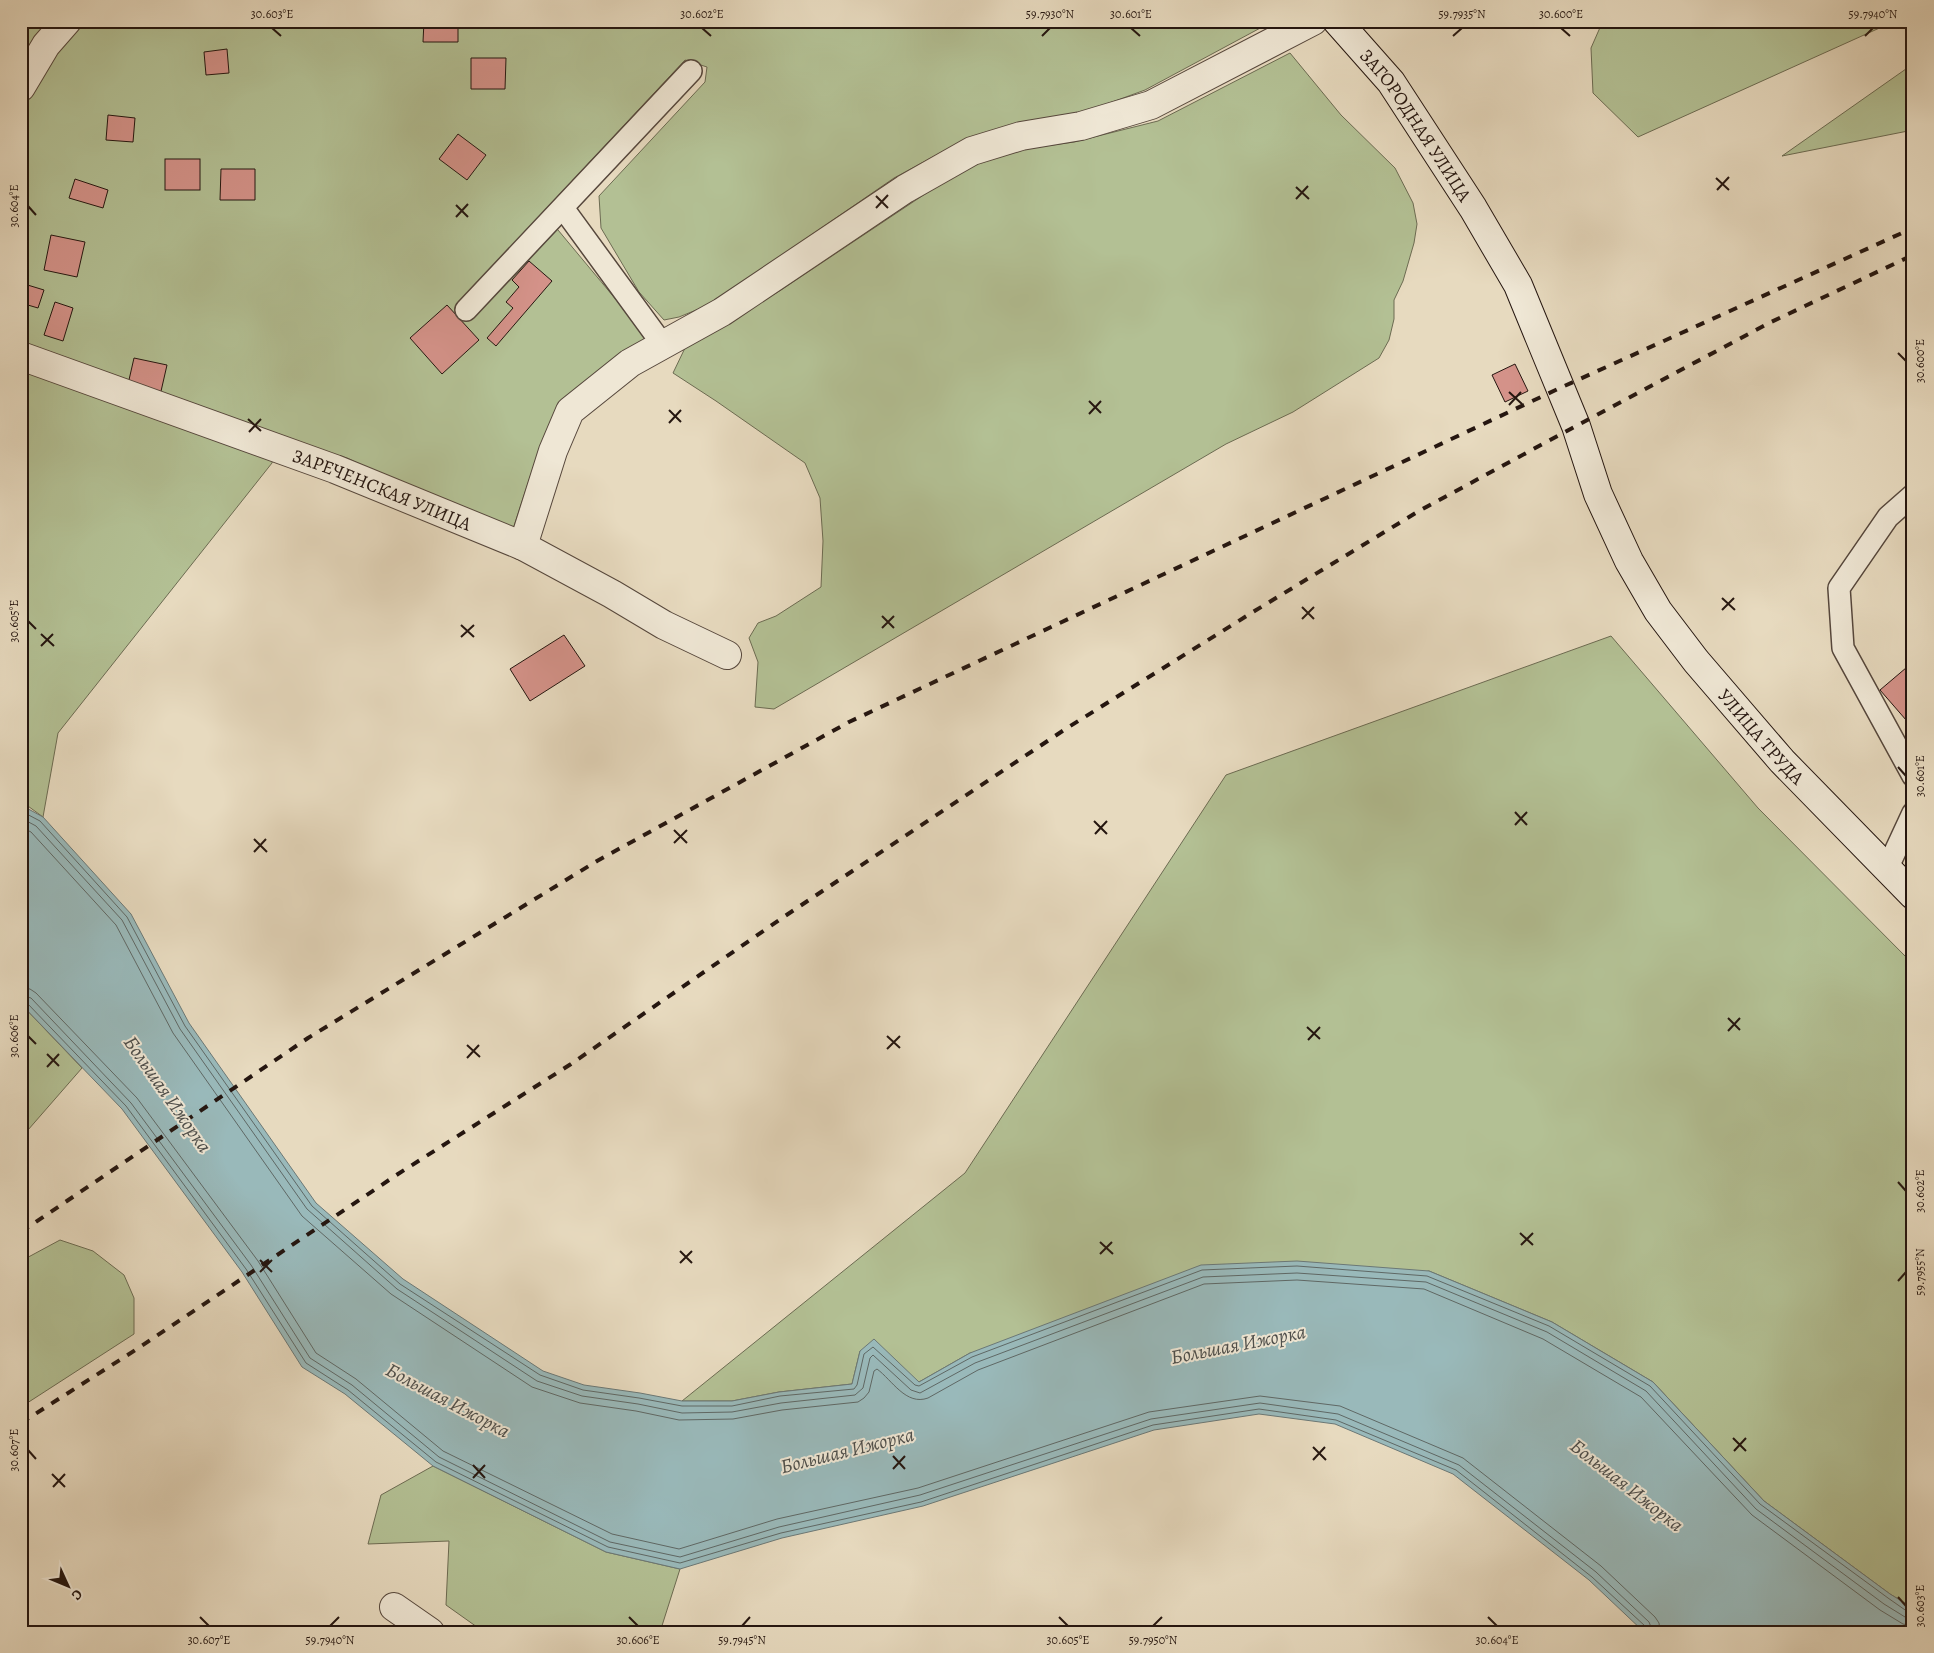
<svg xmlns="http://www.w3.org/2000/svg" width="1934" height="1653" font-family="Alegreya,serif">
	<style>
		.green { fill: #b3c094; stroke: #6c6b52 }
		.water { fill: #99b9ba; stroke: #6b7876 }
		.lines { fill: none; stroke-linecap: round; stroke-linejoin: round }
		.shore { stroke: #5f6865; stroke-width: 1 }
		.building { fill: #d49289; stroke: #251610 }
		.service-casing { stroke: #56473c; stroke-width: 24 }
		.minor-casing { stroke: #56473c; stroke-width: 30 }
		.secondary-casing { stroke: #251610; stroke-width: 30 }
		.service { stroke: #efe7d5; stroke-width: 21 }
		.minor { stroke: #efe7d5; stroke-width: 28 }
		.secondary { stroke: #efe7d5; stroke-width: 28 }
		.rail { stroke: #251610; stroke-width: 4; stroke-dasharray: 9 9; stroke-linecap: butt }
		.ticks { fill: none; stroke: #251610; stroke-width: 2 }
		.labels { text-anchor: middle; stroke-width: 4; stroke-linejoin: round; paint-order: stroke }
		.street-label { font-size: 19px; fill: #251610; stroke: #efe7d5 }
		.water-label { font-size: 20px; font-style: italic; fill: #4e4f4c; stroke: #efe7d5 }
		.neatline { fill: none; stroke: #251610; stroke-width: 2 }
		.ticks-label { font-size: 12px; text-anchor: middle; fill: #251610 }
	</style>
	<rect width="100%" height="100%" fill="#e7dabf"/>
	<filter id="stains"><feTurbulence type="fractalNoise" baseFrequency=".004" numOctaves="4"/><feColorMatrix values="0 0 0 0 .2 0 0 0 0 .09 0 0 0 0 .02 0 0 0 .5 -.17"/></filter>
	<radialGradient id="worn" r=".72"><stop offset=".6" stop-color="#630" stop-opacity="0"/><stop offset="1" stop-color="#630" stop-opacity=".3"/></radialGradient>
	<g class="green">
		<path d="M21,21H1259L1264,26L1145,90L1082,113L966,139L894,178L711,304L679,317L664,320L639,292L601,228L599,196L705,82L707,67L685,60L543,212L648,338L560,406L539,450L511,535L347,458L279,439L272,463L58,733L43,817L21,801Z"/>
		<path d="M1601,21H1895L1638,137L1593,93L1591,48L1602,23Z"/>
		<path d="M1290,53L1341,115L1395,168L1413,203L1417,224L1414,243L1403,281L1394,300V319L1389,340L1379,358L1293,412L1226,444L774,709L755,707L758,662L749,638L758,623L776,616L821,587L823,541L820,498L805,463L716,401L673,373L685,348L781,290L970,164L1016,150L1074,142L1158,121Z"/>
		<path d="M1913,64V130L1782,156Z"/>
		<path d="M1611,636L1758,808L1913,964V1608L1890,1594L1764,1501L1653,1382L1552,1322L1429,1271L970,1353L919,1382L860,1351L852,1384L779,1392L732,1401H682L965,1173L1226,775Z"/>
		<path d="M21,1004L82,1068L21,1138Z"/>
		<path d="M60,1240L93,1251L124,1275L134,1298V1334L21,1407V1261Z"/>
		<path d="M433,1466L606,1552L680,1569L660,1632H484L446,1605L449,1541L368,1544L381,1495Z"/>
	</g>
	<path class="water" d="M21,805L43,817L131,914L189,1023L316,1203L403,1279L543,1371L584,1385L640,1393L682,1401H732L779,1392L852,1384L860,1351L874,1339L919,1382L970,1353L1201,1265L1297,1261L1429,1271L1552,1322L1653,1382L1764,1501L1890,1594L1913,1608V1632H1644L1589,1580L1453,1474L1335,1424L1259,1414L1154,1430L923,1506L782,1538L680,1569L606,1552L433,1466L345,1394L302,1367L242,1272L122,1109L21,1004Z"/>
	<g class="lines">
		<g class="shore">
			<path d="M21,811L40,821L127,917L185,1026L312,1206L400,1284L540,1375L583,1390L639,1398L682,1406H732L780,1396L854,1389L857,1385L864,1354L873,1347L915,1385L919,1386L972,1357L1202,1270L1297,1266L1427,1276L1549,1326L1650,1386L1760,1504L1888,1598L1908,1612H1913"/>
			<path d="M21,818L36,826L122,920L180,1029L307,1209L397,1289L537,1381L582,1396L638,1404L682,1413L732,1412L781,1403L855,1395L863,1388L870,1358L873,1355L911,1390L920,1393L975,1363L1203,1277L1297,1273L1426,1282L1547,1332L1646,1391L1756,1509L1884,1604L1905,1617L1913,1619"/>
			<path d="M21,827L31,832L116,925L173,1033L302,1216L391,1294L532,1387L580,1403L636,1411L679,1420L733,1419L782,1410L858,1402L864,1398L869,1392L874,1371L877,1369C892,1380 906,1406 928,1398L978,1370L1204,1284L1297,1280L1424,1289L1543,1339L1641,1397L1752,1515L1880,1610L1903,1624L1913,1626"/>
			<path d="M21,988L30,989L36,993L137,1098L258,1261L316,1353L356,1379L443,1451L612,1534L679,1549L777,1519L918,1488L1149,1412L1260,1396L1340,1406L1463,1458L1601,1566L1655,1617L1659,1623L1660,1632"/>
			<path d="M21,995L31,998L131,1103L251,1265L310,1358L352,1385L439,1457L610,1542L680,1557L779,1527L920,1495L1151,1419L1260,1403L1338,1414L1459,1465L1596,1572L1649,1622L1653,1632"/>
			<path d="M21,1001L27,1003L126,1106L246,1269L306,1363L348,1390L436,1462L608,1547L680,1563L781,1533L921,1502L1153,1425L1259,1409L1336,1420L1456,1470L1592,1577L1645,1626L1647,1632"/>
		</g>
	</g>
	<g class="building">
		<rect x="179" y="21" width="27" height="2"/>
		<path d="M424,21H458V42H423Z"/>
		<path d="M227,49L229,73L206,75L204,52Z"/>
		<path d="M471,58H506L505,89H471Z"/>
		<path d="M108,115L135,118L133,142L106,140Z"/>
		<path d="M458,134L486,155L467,180L439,159Z"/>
		<rect x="165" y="159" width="35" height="31"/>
		<path d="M221,169H255V200H220Z"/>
		<path d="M75,179L108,190L103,208L69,198Z"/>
		<path d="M51,235L85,242L77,277L44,270Z"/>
		<path d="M529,261L552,281L496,346L487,338L513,308L506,302L519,287L512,280Z"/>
		<path d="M21,283L44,290L38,308L21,303Z"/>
		<path d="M55,302L73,308L63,341L44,335Z"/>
		<path d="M447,305L479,340L442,374L410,338Z"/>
		<path d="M134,358L167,365L159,400L126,393Z"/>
		<path d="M1515,364L1528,391L1505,402L1492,375Z"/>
		<path d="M564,635L585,666L530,701L510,669Z"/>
		<path d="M1913,662V728L1880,690Z"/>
	</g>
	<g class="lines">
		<defs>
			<g id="service">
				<path d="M563,208L663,345"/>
				<path d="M466,310L691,71"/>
				<path d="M1913,495L1888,517L1839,588L1843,648L1913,776"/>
				<path d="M1887,869L1913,813"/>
			</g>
			<g id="minor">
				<path d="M21,87L46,45L67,21"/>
				<path id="s1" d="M21,356L335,469L523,546L612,594L664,625L727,655"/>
				<path d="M523,546L553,451L570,411L630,363L722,312L905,189L972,151L1021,136L1081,126L1151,105L1313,21"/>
				<path d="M394,1607L430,1632"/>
			</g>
			<g id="secondary">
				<path id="s2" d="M1337,21L1391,82L1473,208L1518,285L1576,426L1598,494L1629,561L1658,611L1696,661L1782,761L1913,895"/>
			</g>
		</defs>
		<use href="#service" class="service-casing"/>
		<use href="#minor" class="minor-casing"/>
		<use href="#secondary" class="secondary-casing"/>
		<use href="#service" class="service"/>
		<use href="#minor" class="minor"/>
		<use href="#secondary" class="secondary"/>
		<g class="rail">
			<path d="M21,1232L308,1038L597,861L849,722L1560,388L1913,228"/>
			<path d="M21,1423L137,1349L398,1174L571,1064L785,916L1067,728L1253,612L1419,511L1576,426L1769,323L1913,255"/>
		</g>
	</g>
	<path class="ticks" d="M272,28L281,36M702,28L711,36M1131,28L1140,36M1561,28L1570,36M1042,36L1050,28M1453,36L1462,28M1865,36L1873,28M1716,178L1729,190M1296,187L1309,199M1717,190L1729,177M876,196L888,208M1296,199L1308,186M456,205L468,217M28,206L36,215M876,208L888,195M456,217L468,204M1898,353L1906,361M1509,392L1522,404M1089,401L1101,413M1509,405L1521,392M669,410L681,422M1089,414L1101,401M248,419L261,431M669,423L681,410M249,432L261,419M1722,598L1735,610M1302,607L1314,619M1722,610L1734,598M882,616L894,628M1302,619L1314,607M28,621L36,629M461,625L474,637M882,628L894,616M41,634L54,646M461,637L474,625M41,646L53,634M1898,767L1906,776M1515,812L1527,825M1094,821L1107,834M1515,825L1527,812M674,830L687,843M1095,834L1107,821M254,839L267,852M674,843L687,830M254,852L266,839M1728,1018L1740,1030M1307,1027L1320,1039M1728,1031L1740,1018M28,1036L36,1044M887,1036L900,1048M1308,1040L1320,1027M467,1045L480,1057M887,1049L900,1036M47,1054L59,1066M467,1058L479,1045M47,1067L59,1054M1898,1182L1906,1191M1520,1233L1533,1245M1100,1242L1113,1254M1521,1245L1533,1233M680,1251L692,1263M1100,1254L1112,1242M260,1260L272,1272M680,1263L692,1251M260,1272L272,1260M1898,1281L1906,1272M1733,1438L1746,1451M1313,1447L1326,1460M28,1450L36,1459M1734,1451L1746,1438M893,1456L905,1469M1313,1460L1325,1447M473,1465L485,1478M893,1469L905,1456M52,1474L65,1487M473,1478L485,1465M53,1487L65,1474M1898,1597L1906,1606M200,1617L209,1626M629,1617L638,1626M1059,1617L1068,1626M1488,1617L1497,1626M330,1626L339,1617M742,1626L750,1617M1153,1626L1162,1617"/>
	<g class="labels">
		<g class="street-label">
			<text dy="7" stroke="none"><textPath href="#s2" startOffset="131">ЗАГОРОДНАЯ УЛИЦА</textPath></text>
			<text dy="7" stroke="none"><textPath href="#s1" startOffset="385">ЗАРЕЧЕНСКАЯ УЛИЦА</textPath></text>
			<text dy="7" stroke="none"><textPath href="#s2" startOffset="839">УЛИЦА ТРУДА</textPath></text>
		</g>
		<g class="water-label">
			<text transform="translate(168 1094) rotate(55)" y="7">Большая Ижорка</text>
			<text transform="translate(1238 1344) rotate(-11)" y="7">Большая Ижорка</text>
			<text transform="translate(448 1400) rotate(28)" y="7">Большая Ижорка</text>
			<text transform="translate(847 1450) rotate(-14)" y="7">Большая Ижорка</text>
			<text transform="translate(1627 1485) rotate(38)" y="7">Большая Ижорка</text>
		</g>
	</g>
	<rect width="1934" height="1653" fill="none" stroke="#e7dabf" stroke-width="55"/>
	<g transform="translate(68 1586) rotate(134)" stroke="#efe7d5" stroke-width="4" paint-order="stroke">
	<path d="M0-4L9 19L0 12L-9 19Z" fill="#251610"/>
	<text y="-8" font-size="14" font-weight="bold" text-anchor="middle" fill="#251610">С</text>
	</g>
	<rect x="28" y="28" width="1878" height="1598" class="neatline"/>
	<g class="ticks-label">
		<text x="272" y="18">30.603°E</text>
		<text x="702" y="18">30.602°E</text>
		<text x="1050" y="18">59.7930°N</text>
		<text x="1131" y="18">30.601°E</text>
		<text x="1462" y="18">59.7935°N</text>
		<text x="1561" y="18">30.600°E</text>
		<text x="1873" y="18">59.7940°N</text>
		<text transform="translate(14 206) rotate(-90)" y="4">30.604°E</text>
		<text transform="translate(1920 361) rotate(-90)" y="4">30.600°E</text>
		<text transform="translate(14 621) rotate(-90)" y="4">30.605°E</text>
		<text transform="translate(1920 776) rotate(-90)" y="4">30.601°E</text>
		<text transform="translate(14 1036) rotate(-90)" y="4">30.606°E</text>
		<text transform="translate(1920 1191) rotate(-90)" y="4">30.602°E</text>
		<text transform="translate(1920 1272) rotate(-90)" y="4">59.7955°N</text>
		<text transform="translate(14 1450) rotate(-90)" y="4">30.607°E</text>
		<text transform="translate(1920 1606) rotate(-90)" y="4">30.603°E</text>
		<text x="209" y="1644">30.607°E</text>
		<text x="330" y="1644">59.7940°N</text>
		<text x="638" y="1644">30.606°E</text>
		<text x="742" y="1644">59.7945°N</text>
		<text x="1068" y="1644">30.605°E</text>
		<text x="1153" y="1644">59.7950°N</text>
		<text x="1497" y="1644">30.604°E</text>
	</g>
	<rect width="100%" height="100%" filter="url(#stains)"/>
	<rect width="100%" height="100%" fill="url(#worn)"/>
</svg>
